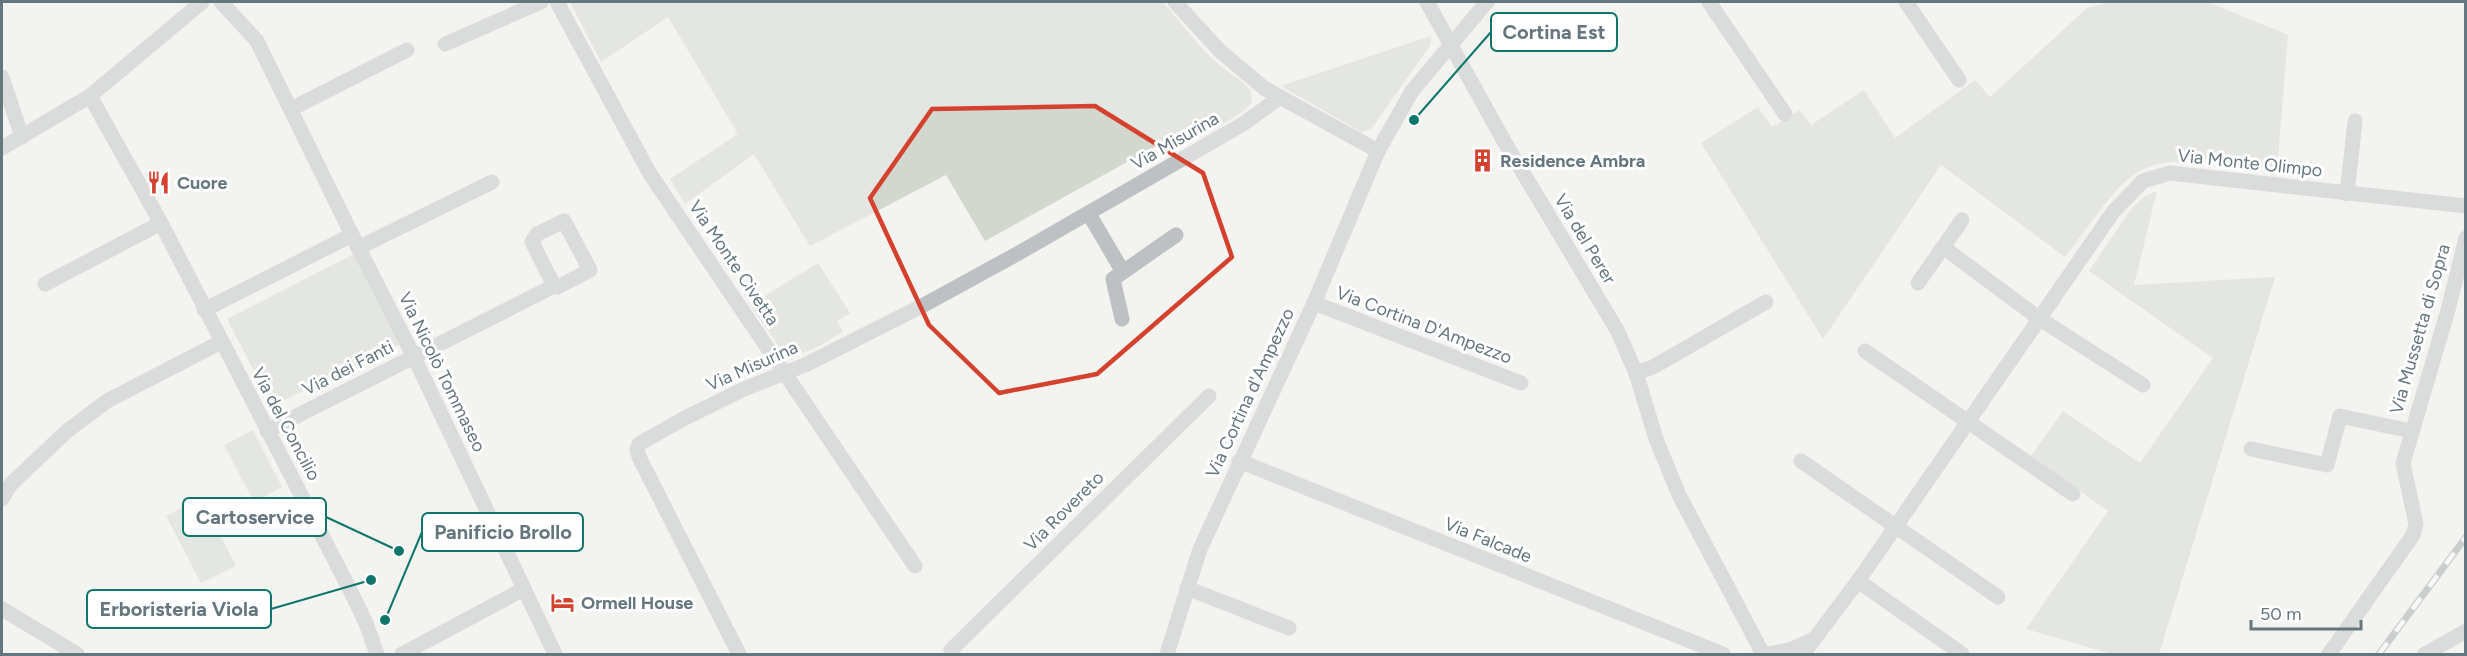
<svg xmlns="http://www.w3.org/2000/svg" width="2467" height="656" font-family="Figtree,sans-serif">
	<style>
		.green { fill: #d3d8cf }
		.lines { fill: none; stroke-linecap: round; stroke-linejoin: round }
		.minor { stroke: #bdc1c4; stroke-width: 15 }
		.rail-casing { stroke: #9ba2a6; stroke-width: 7 }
		.rail { stroke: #fff; stroke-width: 4.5; stroke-dasharray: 14; stroke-linecap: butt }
		.marked { fill: none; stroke: #d4422f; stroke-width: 4.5; stroke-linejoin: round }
		.labels { text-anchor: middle; stroke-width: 6; stroke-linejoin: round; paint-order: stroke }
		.street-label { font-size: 18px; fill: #65767e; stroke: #fff }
		.poi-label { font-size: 18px; font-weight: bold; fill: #65767e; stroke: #fff; text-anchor: start }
		.leader { fill: none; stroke: #0f766e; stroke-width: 2 }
		.callout-dot { fill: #0f766e; stroke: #fff; stroke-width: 2 }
		.callout { fill: #fff; stroke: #0f766e; stroke-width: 2 }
		.callout-label { font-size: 20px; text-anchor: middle; font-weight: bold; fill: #65767e }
	</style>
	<rect width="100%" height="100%" fill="#f3f3f0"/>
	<g class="green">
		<path d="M570,2H1163C1185,27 1208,60 1237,78C1244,83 1253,90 1252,100C1251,110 1218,126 1208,132L1201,121L985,241L946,175L810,246L754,154L685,204L670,179L738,134L668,17L601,62Z"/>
		<path d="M2113,2H2208L2288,35L2277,170C2237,166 2167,150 2133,175C2112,190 2082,236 2065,257L1941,165L1823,339L1701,143L1758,107L1772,127L1800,110L1811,125L1864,90L1895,138L1975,80L1990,97L2087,8Z"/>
		<path d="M1431,36L1430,46L1371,129L1361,132L1281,86Z"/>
		<path d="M2157,191L2134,285L2275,277L2159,654H2112L2026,629L2108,511L2031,456L2063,411L2140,463L2213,358L2089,271L2129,212L2143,197Z"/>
		<path d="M354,254L400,344L272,406L227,319Z"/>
		<path d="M818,263L850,313L837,321L843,332C826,341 801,361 783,352L750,305Z"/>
		<path d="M253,430L282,487L254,502L224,445Z"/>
		<path d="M201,498L236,566L201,583L166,516Z"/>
	</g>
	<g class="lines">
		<g class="minor">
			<path d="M221,2L257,41L352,235L414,357L555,654"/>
			<path d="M557,2L650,174L915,566"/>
			<path d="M1175,2L1220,51L1264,88L1378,151"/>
			<path d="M1427,2L1504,141L1617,330L1636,373L1656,439L1679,495L1763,654"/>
			<path d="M1709,2L1785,114"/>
			<path d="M1906,2L1959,80"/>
			<path d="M445,44L541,2"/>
			<path d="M2,77L22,137"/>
			<path d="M90,96L161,223L347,584L366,623L377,654"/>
			<path d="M291,109L407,50"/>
			<path d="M2,148L90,96L202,2"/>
			<path d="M2347,194L2355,121"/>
			<path d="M1089,214L1123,272L1113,279L1122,319"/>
			<path d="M1943,247L2040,319L2143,385"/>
			<path d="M358,248L492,182"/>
			<path d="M1123,272L1176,235"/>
			<path d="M1918,283L1962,220"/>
			<path d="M45,284L161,223"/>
			<path d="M1314,303L1521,383"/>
			<path d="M204,310L352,235"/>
			<path d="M1865,351L2073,494"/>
			<path d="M1636,373L1653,367L1766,302"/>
			<path d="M267,431L554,286L532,242L537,234L564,221L590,270L558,287L554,286"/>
			<path d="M2251,449L2327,465L2340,416L2411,431"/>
			<path d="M1239,461L1723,654"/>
			<path d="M1801,461L1998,597"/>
			<path d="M2,499L11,484L67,431L107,401L221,342"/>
			<path d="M1858,581L1962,654"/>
			<path d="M1187,588L1289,628"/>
			<path d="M2,609L77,654"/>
			<path d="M402,654L524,589"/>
			<path d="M739,654L639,457L637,450L639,444L683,419L744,389L805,365L922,306L1017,254L1243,124L1279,98"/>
			<path d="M953,654L951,650L1209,396"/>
			<path d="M1167,654L1200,549L1314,303L1378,151L1412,91L1487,2"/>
			<path d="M1768,654L1790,650L1814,639"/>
			<path d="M1803,654L1858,581L2113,212L2143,181L2170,173L2466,206"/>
			<path d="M2329,654L2413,535L2416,524L2403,463L2448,310L2466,238"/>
			<path d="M2425,654L2466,631"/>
		</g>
		<defs>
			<path id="rail" d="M2379,654L2466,537"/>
		</defs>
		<use href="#rail" class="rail-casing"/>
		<use href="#rail" class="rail"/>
	</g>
	<path d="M0 0H2467V656H0ZM1095,106L1203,173L1232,257L1097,374L999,393L929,325L870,198L932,109Z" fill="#f3f3f0" fill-opacity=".55" fill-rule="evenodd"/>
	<path class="marked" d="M1095,106L1203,173L1232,257L1097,374L999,393L929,325L870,198L932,109Z"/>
	<defs>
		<symbol id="building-bare" viewBox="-9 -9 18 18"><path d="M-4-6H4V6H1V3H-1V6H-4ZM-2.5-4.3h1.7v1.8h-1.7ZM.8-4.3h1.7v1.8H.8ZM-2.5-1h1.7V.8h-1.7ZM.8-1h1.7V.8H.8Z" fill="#d4422f" stroke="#fff" stroke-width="2.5" paint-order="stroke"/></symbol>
		<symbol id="restaurant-bare" viewBox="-9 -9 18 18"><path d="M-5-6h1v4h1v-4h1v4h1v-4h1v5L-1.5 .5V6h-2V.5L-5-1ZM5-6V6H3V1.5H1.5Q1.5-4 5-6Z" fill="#d4422f" stroke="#fff" stroke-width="2.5" paint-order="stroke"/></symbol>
		<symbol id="hotel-bare" viewBox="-9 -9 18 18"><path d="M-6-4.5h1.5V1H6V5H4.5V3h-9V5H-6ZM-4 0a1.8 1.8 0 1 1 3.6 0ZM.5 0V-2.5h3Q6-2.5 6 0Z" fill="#d4422f" stroke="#fff" stroke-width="2.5" paint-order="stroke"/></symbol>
	</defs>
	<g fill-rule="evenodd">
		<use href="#building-bare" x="1466" y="144" width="33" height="33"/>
		<use href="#restaurant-bare" x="142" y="166" width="33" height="33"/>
		<use href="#hotel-bare" x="546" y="586" width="33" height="33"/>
	</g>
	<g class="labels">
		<g class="street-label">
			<text transform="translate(1175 141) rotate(-30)" y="6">Via Misurina</text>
			<text transform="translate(2250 163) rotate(6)" y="6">Via Monte Olimpo</text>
			<text transform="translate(1585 239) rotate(59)" y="6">Via del Perer</text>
			<text transform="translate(734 263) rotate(56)" y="6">Via Monte Civetta</text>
			<text transform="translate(1424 325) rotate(21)" y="6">Via Cortina D'Ampezzo</text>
			<text transform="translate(2420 329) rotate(-74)" y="6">Via Mussetta di Sopra</text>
			<text transform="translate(752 366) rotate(-24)" y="6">Via Misurina</text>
			<text transform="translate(348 368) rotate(-27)" y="6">Via dei Fanti</text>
			<text transform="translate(442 372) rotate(64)" y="6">Via Nicolò Tommaseo</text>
			<text transform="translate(1250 393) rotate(-65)" y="6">Via Cortina d'Ampezzo</text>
			<text transform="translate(286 424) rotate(62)" y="6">Via del Concilio</text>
			<text transform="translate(1064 511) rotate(-45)" y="6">Via Rovereto</text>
			<text transform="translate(1488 540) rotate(22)" y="6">Via Falcade</text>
		</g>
		<g class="poi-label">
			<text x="1500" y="167">Residence Ambra</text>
			<text x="177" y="189">Cuore</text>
			<text x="581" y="609">Ormell House</text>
		</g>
	</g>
	<path class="leader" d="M1414 120L1491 32M399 551L326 517M385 620L422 532M371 580L271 609"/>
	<g class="callout-dot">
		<circle cx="1414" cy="120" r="6"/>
		<circle cx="399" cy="551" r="6"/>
		<circle cx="385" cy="620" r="6"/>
		<circle cx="371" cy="580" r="6"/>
	</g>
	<g class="callout">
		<rect x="1491" y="13" width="126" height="38" rx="6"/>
		<rect x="183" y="498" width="143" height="38" rx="6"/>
		<rect x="422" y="513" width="161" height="38" rx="6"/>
		<rect x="87" y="590" width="184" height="38" rx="6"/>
	</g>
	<g class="callout-label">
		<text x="1554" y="39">Cortina Est</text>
		<text x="255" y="524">Cartoservice</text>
		<text x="503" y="539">Panificio Brollo</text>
		<text x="179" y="616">Erboristeria Viola</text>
	</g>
	<rect width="2467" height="656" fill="none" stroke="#65767e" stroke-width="6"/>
	<path d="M2251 620v9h110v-9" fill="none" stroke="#65767e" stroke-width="3"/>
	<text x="2260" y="620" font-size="18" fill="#65767e" stroke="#ffffff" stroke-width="4.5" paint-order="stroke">50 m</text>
</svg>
